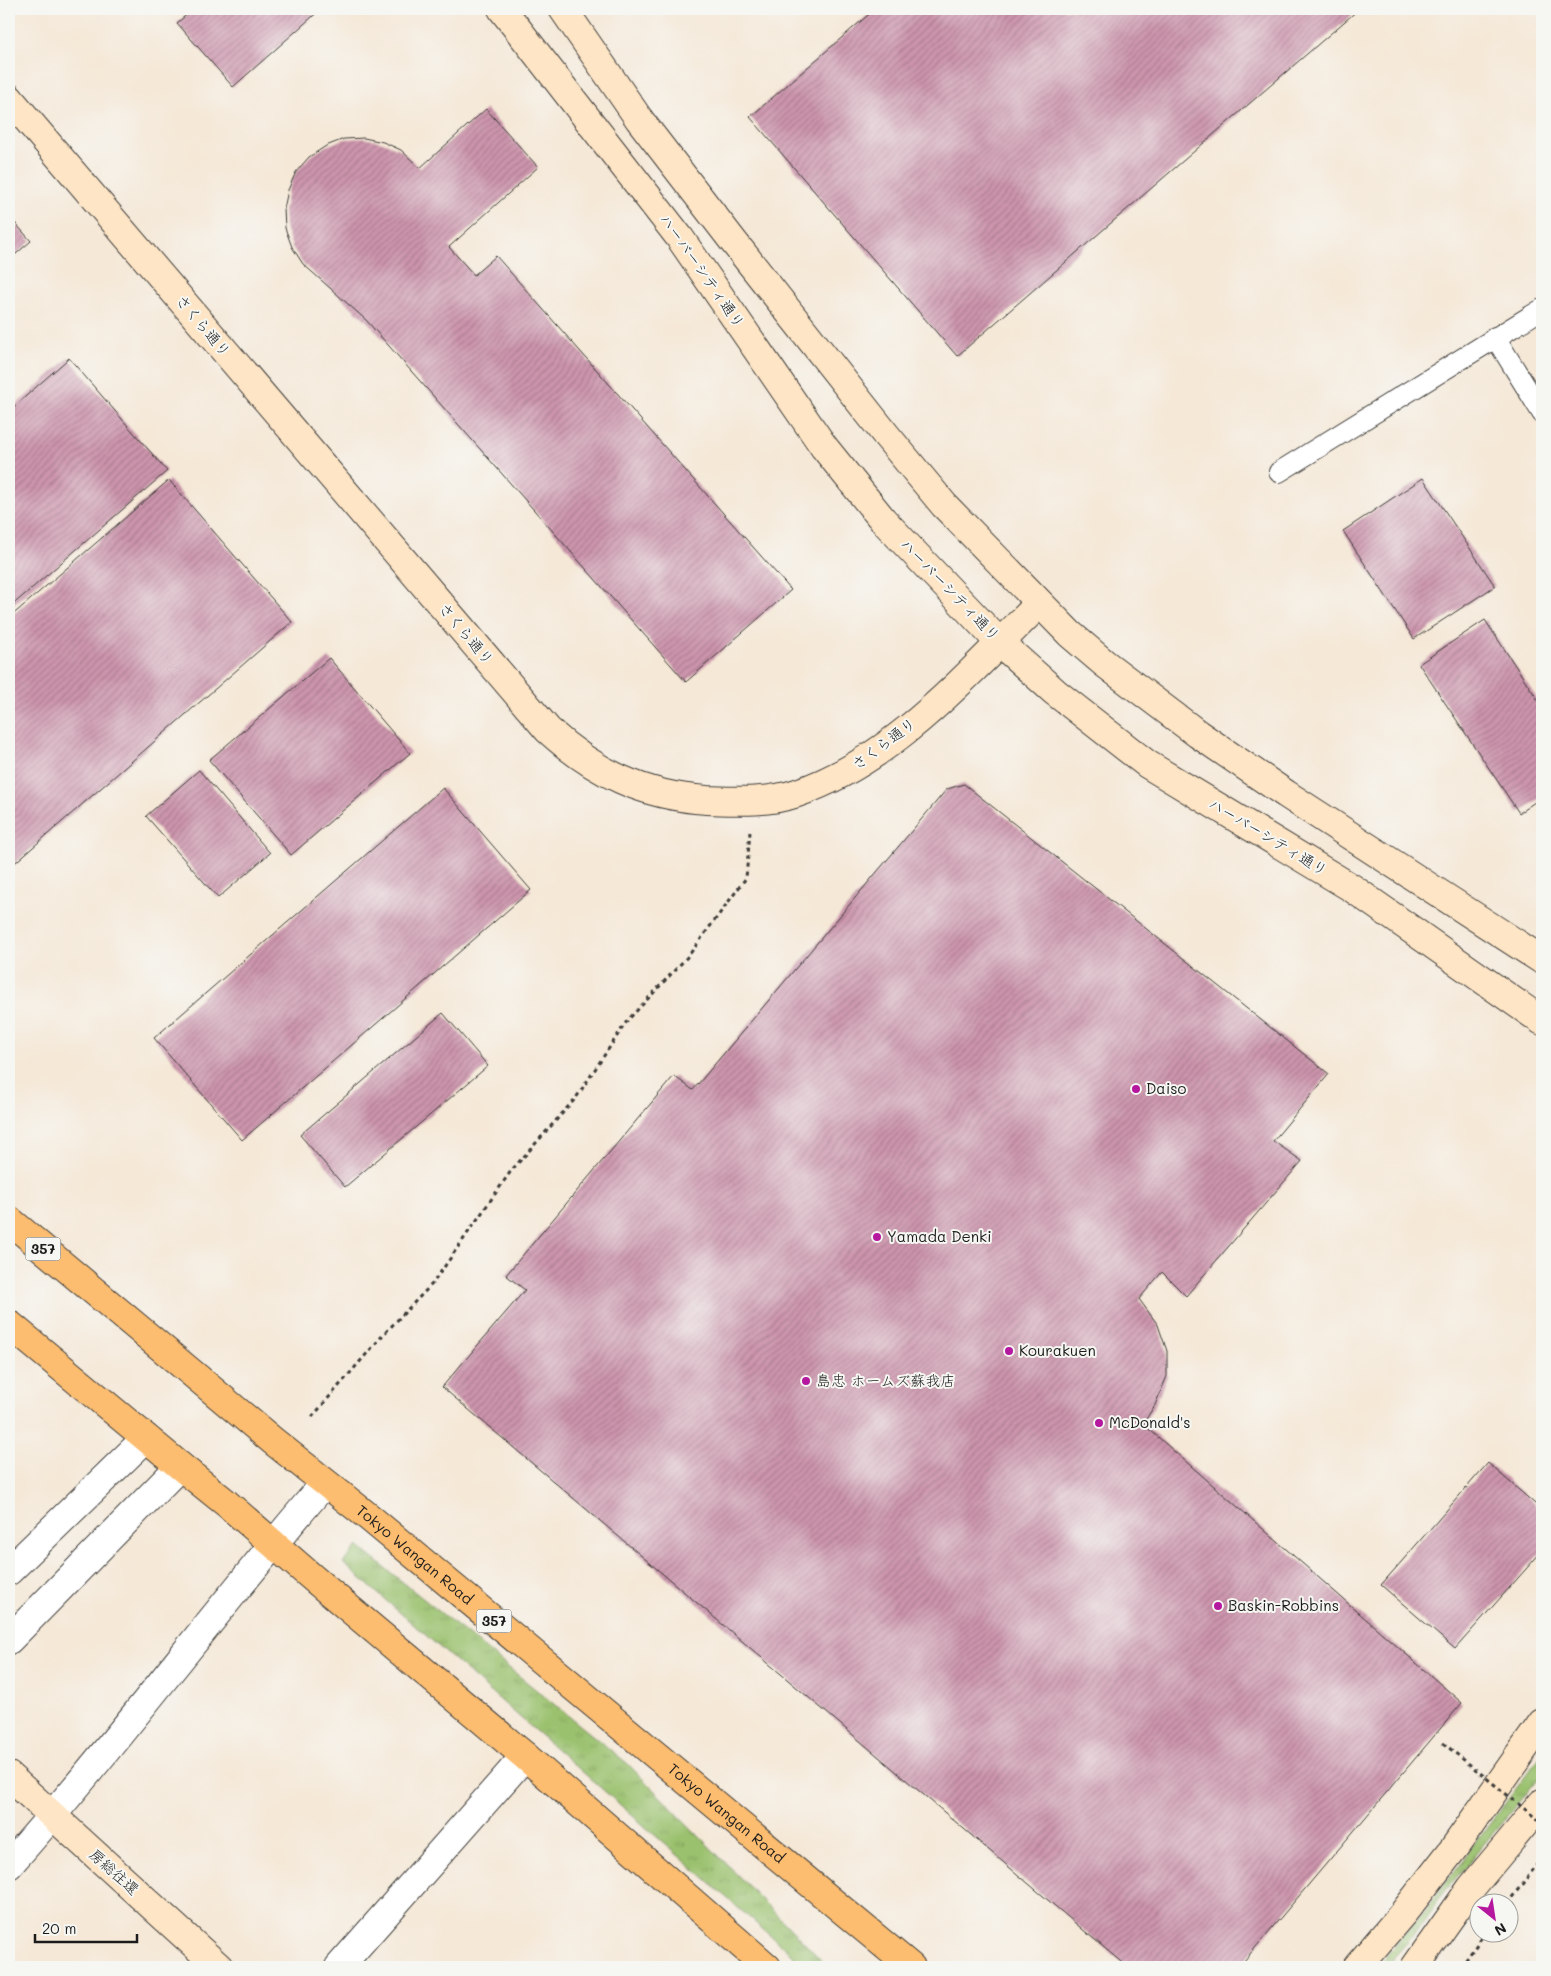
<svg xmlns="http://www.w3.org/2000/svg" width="1551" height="1976" font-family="Mali,'Klee One',sans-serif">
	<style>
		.grass { fill: url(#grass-tufts); stroke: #5b6e44 }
		.building { fill: url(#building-hatch) }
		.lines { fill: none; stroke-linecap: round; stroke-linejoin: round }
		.lane-casing { stroke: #3d3b38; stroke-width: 22 }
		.street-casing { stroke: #3d3b38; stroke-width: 30 }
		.secondary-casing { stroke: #3d3b38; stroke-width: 30 }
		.highway-casing { stroke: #3d3b38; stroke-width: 30 }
		.path { stroke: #3d3b38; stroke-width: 3; stroke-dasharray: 4 4; stroke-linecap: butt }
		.lane { stroke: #fff; stroke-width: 20 }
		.street { stroke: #fff; stroke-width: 28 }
		.secondary { stroke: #fee5c5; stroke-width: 28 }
		.highway { stroke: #fcbd6f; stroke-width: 28 }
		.path-bridge { stroke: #3d3b38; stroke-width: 3; stroke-dasharray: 4 4; stroke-linecap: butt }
		.poi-dot { fill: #b5179e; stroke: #f6f6f2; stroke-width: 2 }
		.labels { text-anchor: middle; stroke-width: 4; stroke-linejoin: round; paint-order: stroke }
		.shield { fill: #f6f6f2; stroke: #5d5d5c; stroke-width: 1 }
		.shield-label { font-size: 14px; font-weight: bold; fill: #1c1c1c }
		.street-label { font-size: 15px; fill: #1c1c1c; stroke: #f6f6f2 }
		.poi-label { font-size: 15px; fill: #1c1c1c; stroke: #f6f6f2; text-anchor: start }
	</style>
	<defs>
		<pattern id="grass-tufts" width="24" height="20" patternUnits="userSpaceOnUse" patternTransform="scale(1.25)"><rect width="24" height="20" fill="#9ac16d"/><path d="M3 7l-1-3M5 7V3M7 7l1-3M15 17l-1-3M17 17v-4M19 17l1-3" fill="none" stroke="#84a55e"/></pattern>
		<pattern id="building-hatch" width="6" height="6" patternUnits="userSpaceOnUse" patternTransform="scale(1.25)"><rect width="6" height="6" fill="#cd95ad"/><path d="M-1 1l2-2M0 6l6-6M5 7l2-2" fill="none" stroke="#a6798c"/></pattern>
	</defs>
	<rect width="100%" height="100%" fill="#f6f6f2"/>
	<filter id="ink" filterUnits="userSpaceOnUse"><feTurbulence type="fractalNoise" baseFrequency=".02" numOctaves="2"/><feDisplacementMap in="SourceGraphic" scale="10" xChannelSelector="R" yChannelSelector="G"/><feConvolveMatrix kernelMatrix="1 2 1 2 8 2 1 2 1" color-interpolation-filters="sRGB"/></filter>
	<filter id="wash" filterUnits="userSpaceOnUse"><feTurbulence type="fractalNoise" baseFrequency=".0096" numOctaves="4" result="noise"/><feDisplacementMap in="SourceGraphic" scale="20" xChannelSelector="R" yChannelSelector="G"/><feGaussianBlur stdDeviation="1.12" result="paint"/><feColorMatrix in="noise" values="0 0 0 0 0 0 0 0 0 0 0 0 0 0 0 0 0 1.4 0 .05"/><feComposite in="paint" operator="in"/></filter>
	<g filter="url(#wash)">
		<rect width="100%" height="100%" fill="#f5e8d7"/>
		<g class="grass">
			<path d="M358,1546L628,1764L828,1967H806L343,1563Z"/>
			<path d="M1542,1754V1774L1446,1890L1414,1935L1385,1967H1376L1426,1909Z"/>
		</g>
		<g id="blocks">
			<g class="building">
				<path d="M193,9H321L233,87L177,23Z"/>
				<path d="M875,9H1359L957,356L750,117Z"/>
				<path d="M486,109L538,167L449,247L474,275L496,256L791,590L686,682L366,320L303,264L292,247L285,228L284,209L288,190L296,172L309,157L326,146L344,139L364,138L383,142L401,150L420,168Z"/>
				<path d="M9,216L31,241L9,260Z"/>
				<path d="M69,358L167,471L9,608V411Z"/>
				<path d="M1423,478L1495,586L1414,639L1343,531Z"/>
				<path d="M169,480L292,622L9,868V618Z"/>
				<path d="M1485,620L1542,706V797L1519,813L1419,664Z"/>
				<path d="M329,658L410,753L291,855L209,760Z"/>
				<path d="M199,770L270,853L218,898L146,816Z"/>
				<path d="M964,784L1329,1074L1273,1141L1302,1161L1186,1296L1162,1272L1139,1299L1158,1325L1167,1351V1376L1155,1405L1143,1424L1462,1703L1239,1967H1127L442,1387L525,1290L506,1275L674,1076L693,1090L947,789Z"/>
				<path d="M443,788L531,890L242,1140L154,1038Z"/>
				<path d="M443,1013L488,1066L345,1187L300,1135Z"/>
				<path d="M1488,1463L1542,1510V1551L1455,1649L1381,1585Z"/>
			</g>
		</g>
	</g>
	<g filter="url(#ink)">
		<use href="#blocks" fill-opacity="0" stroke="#3d3b38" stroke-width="1"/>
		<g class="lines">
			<defs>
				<g id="lane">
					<path d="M1495,337L1542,413"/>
					<path d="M1279,472L1542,309"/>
				</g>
				<g id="street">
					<path d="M9,1571L146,1438"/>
					<path d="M9,1640L180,1466"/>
					<path d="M9,1865C119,1741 217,1608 325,1483"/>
					<path d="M339,1967L525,1756"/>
				</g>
				<g id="secondary">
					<path d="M502,9L680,238L824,447L883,520L999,642L1055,692L1147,764L1352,888L1542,1021"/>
					<path d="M563,9L639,119L733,241L886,435L944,505L1070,634L1104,663L1198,734L1286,794L1542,960"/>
					<path d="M9,98L548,730C594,772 643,796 707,800C736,801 769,803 797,793C893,761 968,673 1039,604"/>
					<path d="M9,1776L219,1967"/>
					<path d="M1357,1967L1404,1912L1454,1848L1542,1723"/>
					<path d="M1415,1967L1471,1888L1542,1803"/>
				</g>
				<g id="highway">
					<path id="s1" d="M9,1220L273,1441L370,1518L911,1967"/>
					<path d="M9,1324L180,1466L225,1502L314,1579L525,1756L767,1967"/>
				</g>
			</defs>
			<use href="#lane" class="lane-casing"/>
			<use href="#street" class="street-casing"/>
			<use href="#secondary" class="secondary-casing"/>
			<use href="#highway" class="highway-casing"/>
			<g class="path">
				<path d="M312,1417L383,1335L433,1283L511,1171L576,1098L627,1021L689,955L746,878L750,832"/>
				<path d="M1507,1904L1542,1858"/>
				<path d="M1461,1967L1484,1934"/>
			</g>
			<use href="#lane" class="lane"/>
			<use href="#street" class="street"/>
			<use href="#secondary" class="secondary"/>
			<use href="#highway" class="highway"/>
			<path class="path-bridge" d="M1443,1743L1542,1823"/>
		</g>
	</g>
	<g class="poi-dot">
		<circle cx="1136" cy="1089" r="5"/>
		<circle cx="877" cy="1237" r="5"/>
		<circle cx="1009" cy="1351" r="5"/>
		<circle cx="806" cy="1381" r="5"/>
		<circle cx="1099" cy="1423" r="5"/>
		<circle cx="1218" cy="1606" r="5"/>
	</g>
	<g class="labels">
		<g class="shield">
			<rect x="25.5" y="1237.5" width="35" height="23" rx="4"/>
			<rect x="476.5" y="1609.5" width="35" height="23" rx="4"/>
		</g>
		<g class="shield-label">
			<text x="43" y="1254">357</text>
			<text x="494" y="1626">357</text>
		</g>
		<g class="street-label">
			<text transform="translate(702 271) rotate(55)" y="5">ハーバーシティ通り</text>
			<text transform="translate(203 326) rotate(50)" y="5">さくら通り</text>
			<text transform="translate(950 590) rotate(46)" y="5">ハーバーシティ通り</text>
			<text transform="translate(466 634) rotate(50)" y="5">さくら通り</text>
			<text transform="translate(884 744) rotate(-37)" y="5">さくら通り</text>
			<text transform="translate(1268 837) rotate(31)" y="5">ハーバーシティ通り</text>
			<text dy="5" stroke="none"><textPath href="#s1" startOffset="526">Tokyo Wangan Road</textPath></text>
			<text dy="5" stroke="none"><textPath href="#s1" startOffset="931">Tokyo Wangan Road</textPath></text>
			<text transform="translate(114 1872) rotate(42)" y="5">房総往還</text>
		</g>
		<g class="poi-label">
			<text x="1146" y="1094">Daiso</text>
			<text x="887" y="1242">Yamada Denki</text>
			<text x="1019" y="1356">Kourakuen</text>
			<text x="816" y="1386">島忠 ホームズ蘇我店</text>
			<text x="1109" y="1428">McDonald's</text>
			<text x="1228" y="1611">Baskin-Robbins</text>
		</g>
	</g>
	<rect width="1551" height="1976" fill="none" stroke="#f6f6f2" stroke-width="30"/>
	<g transform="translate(1494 1918) rotate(150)"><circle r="24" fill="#f6f6f2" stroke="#9f9f9c"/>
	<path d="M0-4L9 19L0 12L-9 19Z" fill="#b5179e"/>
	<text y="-8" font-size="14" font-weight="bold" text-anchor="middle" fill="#1c1c1c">N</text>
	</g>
	<path d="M35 1934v8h102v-8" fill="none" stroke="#1c1c1c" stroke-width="2.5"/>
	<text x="42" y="1934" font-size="15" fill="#1c1c1c" stroke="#f6f6f2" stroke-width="4" paint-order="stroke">20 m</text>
</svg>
